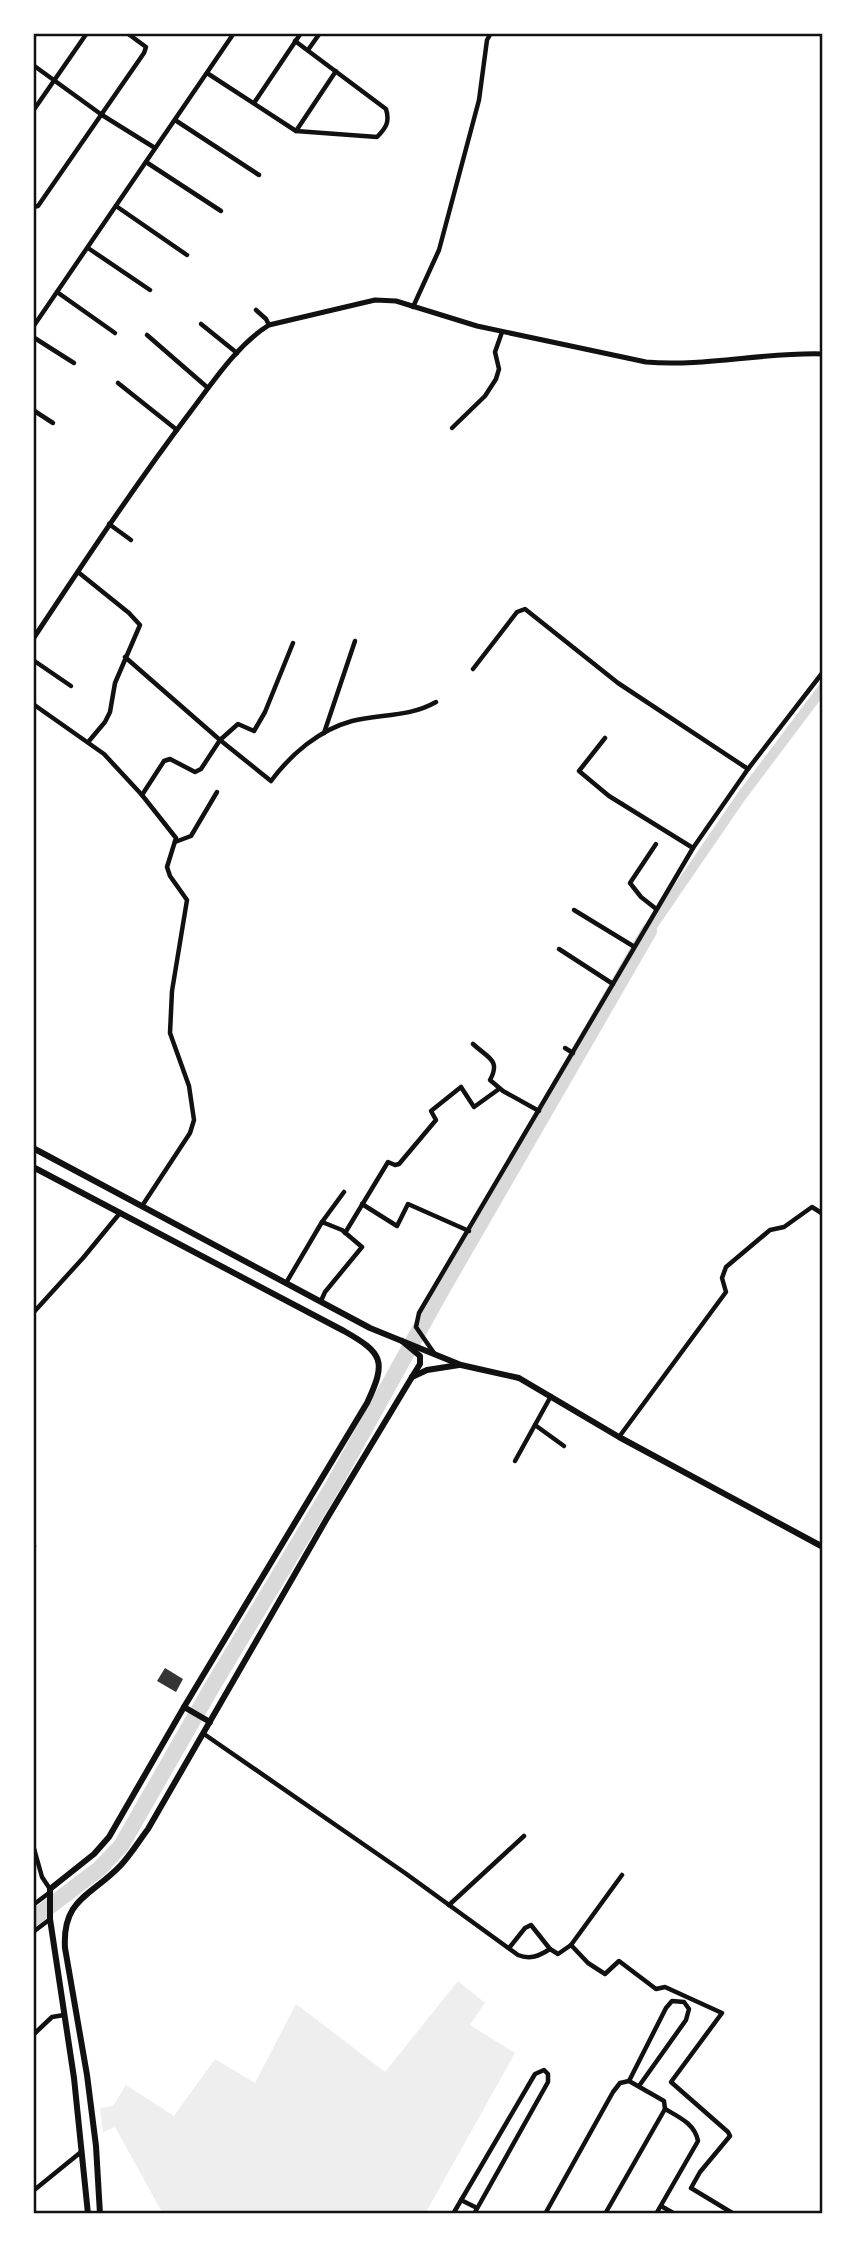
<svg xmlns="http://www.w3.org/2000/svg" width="856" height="2247" font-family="'Open Sans',sans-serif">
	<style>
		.green { fill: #eee }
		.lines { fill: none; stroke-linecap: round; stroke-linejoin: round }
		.canal { stroke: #d9d9d9; stroke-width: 10 }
		.river { stroke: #d9d9d9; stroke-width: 16 }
		.building { fill: #353535 }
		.minor { stroke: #111; stroke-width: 4.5 }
		.tertiary { stroke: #111; stroke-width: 5 }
		.secondary { stroke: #111; stroke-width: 6 }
		.neatline { fill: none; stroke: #111; stroke-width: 2.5 }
	</style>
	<rect width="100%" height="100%" fill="#fff"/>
	<path class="green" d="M458,1981L485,2003L470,2025L515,2053L425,2214H163L115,2127L103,2132L100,2108L113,2106L126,2085L174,2116L215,2059L255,2083L296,2004L385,2072Z"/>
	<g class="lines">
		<path class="canal" d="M649,931L741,797L823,688"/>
		<path class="river" d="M33,1919L99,1869L121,1846L212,1687L334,1484L440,1293L649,931"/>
	</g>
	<path class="building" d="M165,1668L183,1679L176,1692L157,1681Z"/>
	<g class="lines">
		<g class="minor">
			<path d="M308,50L320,33"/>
			<path d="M33,65L102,115L155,148"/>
			<path d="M207,73L296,131L377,137C386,128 390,122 386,109L295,41"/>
			<path d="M254,103L301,33"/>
			<path d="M33,111L87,33"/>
			<path d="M175,120L259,175"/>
			<path d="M296,131L336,71"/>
			<path d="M146,162L221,211"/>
			<path d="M116,206L187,255"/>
			<path d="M33,207L38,206L144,53L146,47L127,33"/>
			<path d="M88,248L150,290"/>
			<path d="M57,292L115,333"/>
			<path d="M413,307L439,250L479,100L487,40L491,33"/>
			<path d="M256,310L266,319L269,325"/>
			<path d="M201,324L237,353"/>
			<path d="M33,327L234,33"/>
			<path d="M147,335L208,388"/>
			<path d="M33,337L74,363"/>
			<path d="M118,383L177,430"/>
			<path d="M33,410L53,423"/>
			<path d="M452,428L485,396L496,379L499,369L495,352L502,332"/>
			<path d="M109,524L131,540"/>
			<path d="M78,572L129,613L140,625L115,683L110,712L105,722L89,741"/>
			<path d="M293,643L265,712L254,731L238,724L220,740L271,781C291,754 319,730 352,721C381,714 410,717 436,702"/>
			<path d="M125,657L220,740L201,769L195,772L170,759L164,761L142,795"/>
			<path d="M33,660L71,686"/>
			<path d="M473,669L517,612L525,609L618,683L748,769"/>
			<path d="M33,704L104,754L142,795L176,838L167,867L170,876L187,900L172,991L170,1033L189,1086L194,1120L190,1133L142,1206"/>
			<path d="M324,733L355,641"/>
			<path d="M605,738L579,771L609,796L693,848"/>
			<path d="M175,842L191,836L217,792"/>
			<path d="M655,908L641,897L630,883L656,844"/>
			<path d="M574,910L633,946"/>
			<path d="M559,949L613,984"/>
			<path d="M473,1044C488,1058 501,1060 490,1080L503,1091L539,1111"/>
			<path d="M565,1048L573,1053"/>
			<path d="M362,1204L397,1226L408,1204L469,1231"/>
			<path d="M345,1233L388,1162L395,1165L399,1164L436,1120L431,1111L461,1087L474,1107L499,1089"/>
			<path d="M286,1283L322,1222L344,1192"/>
			<path d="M321,1301L325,1292L362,1247L342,1230L322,1222"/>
			<path d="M33,1313L83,1258L120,1213"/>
			<path d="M434,1353L416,1327L419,1313L693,848L748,769L823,672"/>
			<path d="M535,1425L564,1446"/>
			<path d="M619,1437L726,1292L722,1278L726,1267L770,1230L784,1227L812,1207L823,1214"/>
			<path d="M515,1461L551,1396"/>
			<path d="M33,1547L34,1546"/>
			<path d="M204,1734L405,1873L518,1955C530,1960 539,1956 550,1949"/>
			<path d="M33,1845L42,1877L50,1889"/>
			<path d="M33,1905L49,1893"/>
			<path d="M449,1905L524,1836"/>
			<path d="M33,1932L49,1920"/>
			<path d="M571,1945L588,1963L605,1974L619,1961L656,1989L665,1987L722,2013L671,2082L728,2132L730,2136L700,2172L691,2188L734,2214"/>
			<path d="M509,1948L525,1928L531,1925L550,1949L558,1954L571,1945L622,1875"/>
			<path d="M33,2035L52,2017L64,2015"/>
			<path d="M629,2081L666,2008L672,2001L684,2002L689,2009L686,2020L639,2086"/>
			<path d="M33,2191L81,2152"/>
			<path d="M461,2200L477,2208"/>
			<path d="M661,2206L675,2214"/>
			<path d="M453,2214L535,2074L544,2070L548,2074V2082L474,2214"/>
			<path d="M545,2214L613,2092L620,2083L629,2081L664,2101L665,2109L605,2214"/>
			<path d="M656,2214L698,2141C695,2124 679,2117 665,2109"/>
		</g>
		<path class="tertiary" d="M33,639C84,562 135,485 191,411C213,382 237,345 269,325L375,300L396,301L477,326L646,362C704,367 764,352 823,354"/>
		<g class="secondary">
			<path d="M33,1148L370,1328L461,1365L519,1378L619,1437L823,1547"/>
			<path d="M33,1167L344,1331C383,1353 387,1361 367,1403L184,1707L109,1837L94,1854L50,1889V1919L74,2078L88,2214"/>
			<path d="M412,1377L427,1370L459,1365"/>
			<path d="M184,1707L210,1722"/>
			<path d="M100,2214L96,2146L87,2075L65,1948C62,1898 92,1896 121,1865C131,1854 139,1841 148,1829L326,1520L412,1377L420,1364V1356L402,1341"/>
		</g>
	</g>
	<rect width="856" height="2247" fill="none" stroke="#ffffff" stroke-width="70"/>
	<rect x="35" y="35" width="786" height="2177" class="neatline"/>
</svg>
